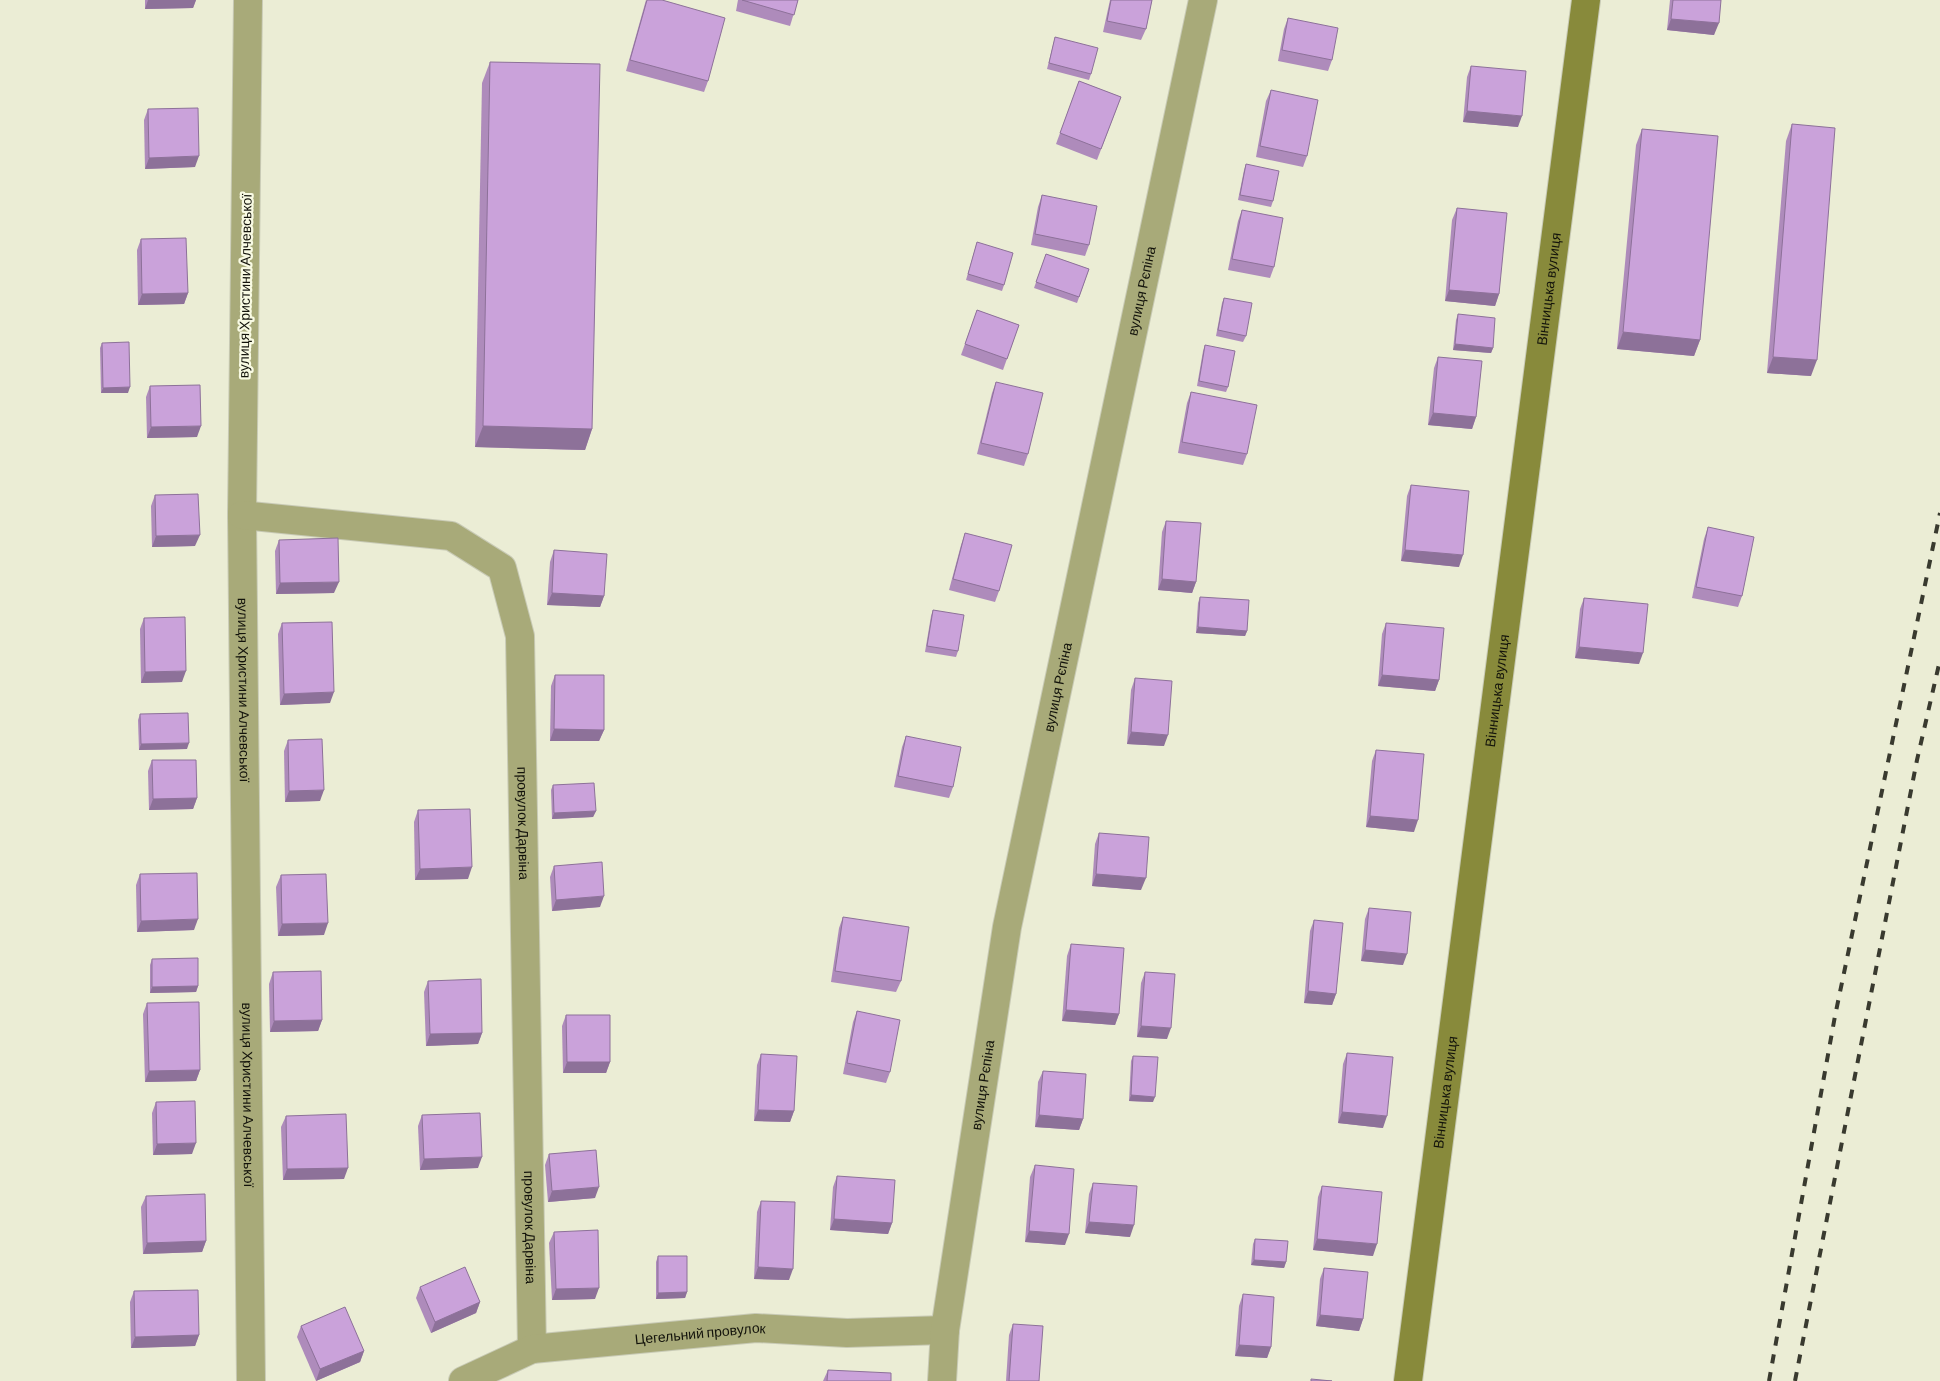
<svg xmlns="http://www.w3.org/2000/svg" width="1940" height="1381" font-family="Barlow,sans-serif">
	<style>
		.lines { fill: none; stroke-linecap: round; stroke-linejoin: round }
		.street-casing { stroke: #c8cab5; stroke-width: 30 }
		.secondary-casing { stroke: #c8cab5; stroke-width: 30 }
		.street { stroke: #a8aa79; stroke-width: 28 }
		.secondary { stroke: #888a3b; stroke-width: 28 }
		.rail { stroke: #393a2f; stroke-width: 4; stroke-dasharray: 9 9; stroke-linecap: butt }
		.wall { fill: #ae8bbb }
		.shaded-wall { fill: #8d7199 }
		.building { fill: #caa2da; stroke: #8d7199 }
		.labels { text-anchor: middle; stroke-width: 4.5; stroke-linejoin: round; paint-order: stroke }
		.street-label { font-size: 14px; fill: #13130b; stroke: #f8fae3 }
	</style>
	<rect width="100%" height="100%" fill="#ebedd5"/>
	<g class="lines">
		<defs>
			<g id="street">
				<path id="s1" d="M248,0L242,515L251,1381"/>
				<path id="s2" d="M242,515L451,536L502,568L520,636L532,1349"/>
				<path id="s3" d="M463,1381L532,1349L756,1328L847,1333L945,1330"/>
				<path id="s4" d="M942,1381L945,1330L1007,927L1203,0"/>
			</g>
			<g id="secondary">
				<path id="s5" d="M1408,1381L1586,0"/>
			</g>
		</defs>
		<use href="#street" class="street-casing"/>
		<use href="#secondary" class="secondary-casing"/>
		<use href="#street" class="street"/>
		<use href="#secondary" class="secondary"/>
		<g class="rail">
			<path d="M1769,1381L1835,1016L1940,513"/>
			<path d="M1795,1381L1917,760L1940,660"/>
		</g>
	</g>
	<g class="wall">
		<path d="M145,0H196L193,8L145,9Z"/>
		<path d="M646,0L708,81L704,92L626,71Z"/>
		<path d="M738,0H798L790,26L736,11Z"/>
		<path d="M1110,0H1152L1146,29L1141,40L1103,32Z"/>
		<path d="M1670,0H1721L1714,35L1667,30Z"/>
		<path d="M1288,18L1332,60L1328,71L1278,61L1284,29Z"/>
		<path d="M1055,37L1091,74L1089,80L1047,69Z"/>
		<path d="M490,62L592,429L585,450L475,447L482,83Z"/>
		<path d="M1471,66L1518,127L1463,122L1467,77Z"/>
		<path d="M1079,81L1121,97L1097,160L1056,144Z"/>
		<path d="M1271,90L1307,156L1303,167L1256,157L1266,101Z"/>
		<path d="M148,109L195,167L145,169L144,120Z"/>
		<path d="M1792,124L1811,376L1767,373L1786,141Z"/>
		<path d="M1642,129L1700,340L1694,356L1617,349L1636,145Z"/>
		<path d="M1246,164L1273,201L1271,207L1238,200L1244,170Z"/>
		<path d="M1042,195L1089,245L1085,256L1031,245L1038,207Z"/>
		<path d="M1457,208L1499,294L1495,306L1445,301L1452,220Z"/>
		<path d="M1242,210L1274,267L1270,278L1228,270L1238,221Z"/>
		<path d="M141,239L188,293L184,304L138,305L137,250Z"/>
		<path d="M977,242L1004,285L1002,291L966,280Z"/>
		<path d="M1046,254L1089,269L1077,303L1034,288Z"/>
		<path d="M1224,298L1246,336L1243,342L1216,336L1222,303Z"/>
		<path d="M977,310L1019,325L1003,370L961,355Z"/>
		<path d="M1458,314L1493,348L1491,353L1453,350L1456,320Z"/>
		<path d="M102,343L128,393H101L100,348Z"/>
		<path d="M1205,345L1228,387L1226,392L1197,386L1203,351Z"/>
		<path d="M1438,357L1476,417L1472,429L1428,425L1434,368Z"/>
		<path d="M996,382L1028,454L1024,466L977,454L992,393Z"/>
		<path d="M150,386L197,437L147,438L146,397Z"/>
		<path d="M1191,392L1247,454L1243,465L1178,453L1187,403Z"/>
		<path d="M1411,485L1459,567L1401,561L1407,496Z"/>
		<path d="M155,495L195,546L152,547L151,506Z"/>
		<path d="M1166,521L1196,582L1192,593L1158,590L1162,532Z"/>
		<path d="M1708,527L1742,596L1738,607L1692,598L1704,539Z"/>
		<path d="M965,533L999,591L995,602L949,590L961,545Z"/>
		<path d="M279,540L334,593L276,594L275,551Z"/>
		<path d="M554,550L604,596L600,607L547,605L550,562Z"/>
		<path d="M1200,597L1247,631L1245,636L1196,633L1198,603Z"/>
		<path d="M1584,598L1639,664L1575,658L1580,609Z"/>
		<path d="M933,610L958,651L956,657L925,652L931,616Z"/>
		<path d="M144,618L182,682L141,683L140,629Z"/>
		<path d="M282,623L330,703L280,705L278,634Z"/>
		<path d="M1386,623L1439,680L1435,691L1378,686L1382,634Z"/>
		<path d="M555,675L604,730L599,741H550L551,686Z"/>
		<path d="M1135,678L1164,746L1127,744L1131,690Z"/>
		<path d="M140,714L187,749L139,750L138,720Z"/>
		<path d="M906,736L953,787L949,798L894,787L902,747Z"/>
		<path d="M288,740L320,801L285,802L284,751Z"/>
		<path d="M1376,750L1414,832L1366,827L1372,761Z"/>
		<path d="M152,760L197,798L193,809L149,810L148,771Z"/>
		<path d="M553,785L596,811L593,817L552,819L551,790Z"/>
		<path d="M418,810L468,879L415,880L414,822Z"/>
		<path d="M1099,833L1141,890L1092,886L1095,844Z"/>
		<path d="M554,866L600,907L552,911L550,877Z"/>
		<path d="M140,874L194,930L137,932L136,885Z"/>
		<path d="M281,875L324,935L278,936L276,887Z"/>
		<path d="M1369,908L1403,965L1361,961L1365,919Z"/>
		<path d="M843,917L901,981L896,992L831,982L839,928Z"/>
		<path d="M1314,920L1336,994L1332,1005L1304,1003L1310,931Z"/>
		<path d="M1071,944L1119,1014L1115,1025L1062,1021L1067,956Z"/>
		<path d="M152,959L198,986L196,992L150,993V965Z"/>
		<path d="M273,972L322,1020L318,1031L270,1032L269,984Z"/>
		<path d="M1145,972L1167,1039L1137,1037L1141,983Z"/>
		<path d="M428,981L482,1033L478,1044L426,1046L424,992Z"/>
		<path d="M147,1003L200,1070L196,1081L145,1082L143,1014Z"/>
		<path d="M857,1011L890,1072L886,1083L843,1074L853,1022Z"/>
		<path d="M566,1015L610,1062L606,1073H563L562,1026Z"/>
		<path d="M1347,1053L1383,1128L1338,1123L1343,1064Z"/>
		<path d="M761,1054L794,1111L790,1122L754,1121L757,1065Z"/>
		<path d="M1133,1056L1153,1102L1129,1101L1131,1061Z"/>
		<path d="M1043,1071L1083,1119L1079,1130L1035,1127L1038,1082Z"/>
		<path d="M156,1102L192,1154L153,1155L152,1113Z"/>
		<path d="M422,1115L478,1168L420,1170L418,1126Z"/>
		<path d="M286,1116L344,1179L283,1180L281,1127Z"/>
		<path d="M549,1154L595,1198L548,1202L545,1165Z"/>
		<path d="M1035,1165L1065,1245L1025,1242L1030,1177Z"/>
		<path d="M837,1176L892,1223L888,1234L830,1230L833,1187Z"/>
		<path d="M1093,1183L1130,1237L1085,1233L1089,1194Z"/>
		<path d="M1322,1186L1373,1256L1313,1250L1318,1197Z"/>
		<path d="M146,1196L206,1241L202,1252L143,1254L141,1207Z"/>
		<path d="M761,1201L789,1280L754,1279L757,1212Z"/>
		<path d="M554,1232L595,1299L552,1300L549,1243Z"/>
		<path d="M1255,1239L1286,1262L1284,1268L1251,1265L1253,1244Z"/>
		<path d="M658,1256L687,1292L685,1298L656,1299V1262Z"/>
		<path d="M1324,1268L1363,1319L1359,1331L1316,1326L1320,1279Z"/>
		<path d="M420,1287L480,1302L476,1313L431,1333L416,1298Z"/>
		<path d="M134,1291L199,1335L195,1346L131,1348L130,1302Z"/>
		<path d="M1243,1294L1271,1347L1267,1358L1235,1356L1239,1306Z"/>
		<path d="M1013,1324L1039,1381H1006L1009,1335Z"/>
		<path d="M301,1326L364,1351L360,1362L316,1381L297,1337Z"/>
		<path d="M828,1370L891,1381H823Z"/>
	</g>
	<g class="shaded-wall">
		<path d="M148,0H196L193,8L145,9Z"/>
		<path d="M1671,19L1719,23L1714,35L1667,30Z"/>
		<path d="M1467,111L1522,116L1518,127L1463,122Z"/>
		<path d="M199,156L195,167L145,169L149,158Z"/>
		<path d="M1449,290L1499,294L1495,306L1445,301Z"/>
		<path d="M188,293L184,304L138,305L142,294Z"/>
		<path d="M1623,332L1700,340L1694,356L1617,349Z"/>
		<path d="M1455,344L1493,348L1491,353L1453,350Z"/>
		<path d="M1773,357L1817,360L1811,376L1767,373Z"/>
		<path d="M130,387L128,393H101L103,388Z"/>
		<path d="M1433,413L1476,417L1472,429L1428,425Z"/>
		<path d="M201,426L197,437L147,438L151,427Z"/>
		<path d="M483,426L592,429L585,450L475,447Z"/>
		<path d="M200,535L195,546L152,547L156,536Z"/>
		<path d="M1405,550L1463,555L1459,567L1401,561Z"/>
		<path d="M1162,579L1196,582L1192,593L1158,590Z"/>
		<path d="M339,582L334,593L276,594L280,583Z"/>
		<path d="M552,593L604,596L600,607L547,605Z"/>
		<path d="M1198,627L1247,631L1245,636L1196,633Z"/>
		<path d="M1579,647L1643,653L1639,664L1575,658Z"/>
		<path d="M186,671L182,682L141,683L145,672Z"/>
		<path d="M1382,675L1439,680L1435,691L1378,686Z"/>
		<path d="M334,692L330,703L280,705L284,694Z"/>
		<path d="M554,729L604,730L599,741H550Z"/>
		<path d="M1131,732L1168,735L1164,746L1127,744Z"/>
		<path d="M189,743L187,749L139,750L141,744Z"/>
		<path d="M324,790L320,801L285,802L289,791Z"/>
		<path d="M197,798L193,809L149,810L153,799Z"/>
		<path d="M596,811L593,817L552,819L554,813Z"/>
		<path d="M1370,816L1418,820L1414,832L1366,827Z"/>
		<path d="M472,867L468,879L415,880L420,869Z"/>
		<path d="M1096,874L1146,878L1141,890L1092,886Z"/>
		<path d="M604,896L600,907L552,911L556,900Z"/>
		<path d="M198,919L194,930L137,932L141,921Z"/>
		<path d="M328,923L324,935L278,936L282,924Z"/>
		<path d="M1365,950L1407,954L1403,965L1361,961Z"/>
		<path d="M198,986L196,992L150,993L152,987Z"/>
		<path d="M1308,991L1336,994L1332,1005L1304,1003Z"/>
		<path d="M1066,1010L1119,1014L1115,1025L1062,1021Z"/>
		<path d="M322,1020L318,1031L270,1032L274,1021Z"/>
		<path d="M1141,1026L1171,1028L1167,1039L1137,1037Z"/>
		<path d="M482,1033L478,1044L426,1046L430,1034Z"/>
		<path d="M567,1062H610L606,1073H563Z"/>
		<path d="M200,1070L196,1081L145,1082L149,1071Z"/>
		<path d="M1131,1095L1155,1097L1153,1102L1129,1101Z"/>
		<path d="M758,1110L794,1111L790,1122L754,1121Z"/>
		<path d="M1342,1112L1387,1116L1383,1128L1338,1123Z"/>
		<path d="M1039,1115L1083,1119L1079,1130L1035,1127Z"/>
		<path d="M196,1143L192,1154L153,1155L157,1144Z"/>
		<path d="M482,1157L478,1168L420,1170L424,1159Z"/>
		<path d="M348,1168L344,1179L283,1180L287,1169Z"/>
		<path d="M599,1187L595,1198L548,1202L552,1191Z"/>
		<path d="M834,1219L892,1223L888,1234L830,1230Z"/>
		<path d="M1089,1222L1134,1225L1130,1237L1085,1233Z"/>
		<path d="M1029,1231L1069,1234L1065,1245L1025,1242Z"/>
		<path d="M1317,1239L1377,1244L1373,1256L1313,1250Z"/>
		<path d="M206,1241L202,1252L143,1254L147,1243Z"/>
		<path d="M1254,1260L1286,1262L1284,1268L1251,1265Z"/>
		<path d="M758,1267L793,1269L789,1280L754,1279Z"/>
		<path d="M599,1288L595,1299L552,1300L556,1289Z"/>
		<path d="M687,1292L685,1298L656,1299L658,1293Z"/>
		<path d="M480,1302L476,1313L431,1333L435,1322Z"/>
		<path d="M1320,1315L1363,1319L1359,1331L1316,1326Z"/>
		<path d="M199,1335L195,1346L131,1348L135,1337Z"/>
		<path d="M1239,1345L1271,1347L1267,1358L1235,1356Z"/>
		<path d="M364,1351L360,1362L316,1381L320,1369Z"/>
	</g>
	<g class="building">
		<path d="M647,0H662L725,18L708,81L630,60Z"/>
		<path d="M742,0H798L794,15Z"/>
		<path d="M1111,0H1152L1146,29L1107,21Z"/>
		<path d="M1673,0H1721L1719,23L1671,19Z"/>
		<path d="M1288,18L1338,28L1332,60L1282,50Z"/>
		<path d="M1055,37L1098,48L1091,74L1049,63Z"/>
		<path d="M490,62L600,64L592,429L483,426Z"/>
		<path d="M1471,66L1526,71L1522,116L1467,111Z"/>
		<path d="M1079,81L1121,97L1101,149L1060,133Z"/>
		<path d="M1271,90L1318,100L1307,156L1260,146Z"/>
		<path d="M198,108L199,156L149,158L148,109Z"/>
		<path d="M1792,124L1835,128L1817,360L1773,357Z"/>
		<path d="M1642,129L1718,136L1700,340L1623,332Z"/>
		<path d="M1246,164L1279,171L1273,201L1240,195Z"/>
		<path d="M1042,195L1097,206L1089,245L1035,234Z"/>
		<path d="M1457,208L1507,213L1499,294L1449,290Z"/>
		<path d="M1242,210L1283,218L1274,267L1232,259Z"/>
		<path d="M186,238L188,293L142,294L141,239Z"/>
		<path d="M977,242L1013,253L1004,285L968,274Z"/>
		<path d="M1046,254L1089,269L1079,297L1036,282Z"/>
		<path d="M1224,298L1252,303L1246,336L1218,330Z"/>
		<path d="M977,310L1019,325L1007,359L965,344Z"/>
		<path d="M1458,314L1495,318L1493,348L1455,344Z"/>
		<path d="M129,342L130,387L103,388L102,343Z"/>
		<path d="M1205,345L1235,351L1228,387L1199,381Z"/>
		<path d="M1438,357L1482,361L1476,417L1433,413Z"/>
		<path d="M996,382L1043,393L1028,454L981,443Z"/>
		<path d="M200,385L201,426L151,427L150,386Z"/>
		<path d="M1191,392L1257,405L1247,454L1182,442Z"/>
		<path d="M1411,485L1469,491L1463,555L1405,550Z"/>
		<path d="M198,494L200,535L156,536L155,495Z"/>
		<path d="M1166,521L1201,523L1196,582L1162,579Z"/>
		<path d="M1708,527L1754,537L1742,596L1696,587Z"/>
		<path d="M965,533L1012,545L999,591L953,579Z"/>
		<path d="M338,538L339,582L280,583L279,540Z"/>
		<path d="M554,550L607,554L604,596L552,593Z"/>
		<path d="M1200,597L1249,600L1247,631L1198,627Z"/>
		<path d="M1584,598L1648,604L1643,653L1579,647Z"/>
		<path d="M933,610L964,615L958,651L927,646Z"/>
		<path d="M185,617L186,671L145,672L144,618Z"/>
		<path d="M332,622L334,692L284,694L282,623Z"/>
		<path d="M1386,623L1444,628L1439,680L1382,675Z"/>
		<path d="M555,675H604V730L554,729Z"/>
		<path d="M1135,678L1172,681L1168,735L1131,732Z"/>
		<path d="M188,713L189,743L141,744L140,714Z"/>
		<path d="M906,736L961,747L953,787L898,776Z"/>
		<path d="M322,739L324,790L289,791L288,740Z"/>
		<path d="M1376,750L1424,754L1418,820L1370,816Z"/>
		<path d="M152,760H196L197,798L153,799Z"/>
		<path d="M594,783L596,811L554,813L553,785Z"/>
		<path d="M470,809L472,867L420,869L418,810Z"/>
		<path d="M1099,833L1149,837L1146,878L1096,874Z"/>
		<path d="M602,862L604,896L556,900L554,866Z"/>
		<path d="M197,873L198,919L141,921L140,874Z"/>
		<path d="M326,874L328,923L282,924L281,875Z"/>
		<path d="M1369,908L1411,912L1407,954L1365,950Z"/>
		<path d="M843,917L909,927L901,981L835,971Z"/>
		<path d="M1314,920L1343,923L1336,994L1308,991Z"/>
		<path d="M1071,944L1124,948L1119,1014L1066,1010Z"/>
		<path d="M198,958V986L152,987V959Z"/>
		<path d="M321,971L322,1020L274,1021L273,972Z"/>
		<path d="M1145,972L1175,974L1171,1028L1141,1026Z"/>
		<path d="M481,979L482,1033L430,1034L428,981Z"/>
		<path d="M199,1002L200,1070L149,1071L147,1003Z"/>
		<path d="M857,1011L900,1020L890,1072L847,1063Z"/>
		<path d="M566,1015H610V1062H567Z"/>
		<path d="M1347,1053L1393,1057L1387,1116L1342,1112Z"/>
		<path d="M761,1054L797,1056L794,1111L758,1110Z"/>
		<path d="M1133,1056L1158,1057L1155,1097L1131,1095Z"/>
		<path d="M1043,1071L1086,1074L1083,1119L1039,1115Z"/>
		<path d="M195,1101L196,1143L157,1144L156,1102Z"/>
		<path d="M480,1113L482,1157L424,1159L422,1115Z"/>
		<path d="M346,1114L348,1168L287,1169L286,1116Z"/>
		<path d="M596,1150L599,1187L552,1191L549,1154Z"/>
		<path d="M1035,1165L1074,1169L1069,1234L1029,1231Z"/>
		<path d="M837,1176L895,1180L892,1223L834,1219Z"/>
		<path d="M1093,1183L1137,1186L1134,1225L1089,1222Z"/>
		<path d="M1322,1186L1382,1192L1377,1244L1317,1239Z"/>
		<path d="M205,1194L206,1241L147,1243L146,1196Z"/>
		<path d="M761,1201L795,1202L793,1269L758,1267Z"/>
		<path d="M598,1230L599,1288L556,1289L554,1232Z"/>
		<path d="M1255,1239L1288,1241L1286,1262L1254,1260Z"/>
		<path d="M658,1256H687V1292L658,1293Z"/>
		<path d="M465,1267L480,1302L435,1322L420,1287Z"/>
		<path d="M1324,1268L1368,1272L1363,1319L1320,1315Z"/>
		<path d="M198,1290L199,1335L135,1337L134,1291Z"/>
		<path d="M1243,1294L1274,1297L1271,1347L1239,1345Z"/>
		<path d="M345,1307L364,1351L320,1369L301,1326Z"/>
		<path d="M1013,1324L1043,1326L1039,1381H1009Z"/>
		<path d="M828,1370L891,1373V1381H827Z"/>
		<path d="M1311,1379L1332,1381H1311Z"/>
	</g>
	<g class="labels">
		<g class="street-label">
			<text transform="translate(245 286) rotate(-89)" y="5">вулиця Христини Алчевської</text>
			<text dy="5" stroke="none"><textPath href="#s5" startOffset="1101">Вінницька вулиця</textPath></text>
			<text dy="5" stroke="none"><textPath href="#s4" startOffset="1109">вулиця Рєпіна</textPath></text>
			<text dy="5" stroke="none"><textPath href="#s4" startOffset="704">вулиця Рєпіна</textPath></text>
			<text dy="5" stroke="none"><textPath href="#s1" startOffset="690">вулиця Христини Алчевської</textPath></text>
			<text dy="5" stroke="none"><textPath href="#s5" startOffset="696">Вінницька вулиця</textPath></text>
			<text dy="5" stroke="none"><textPath href="#s2" startOffset="528">провулок Дарвіна</textPath></text>
			<text dy="5" stroke="none"><textPath href="#s4" startOffset="299">вулиця Рєпіна</textPath></text>
			<text dy="5" stroke="none"><textPath href="#s5" startOffset="291">Вінницька вулиця</textPath></text>
			<text dy="5" stroke="none"><textPath href="#s1" startOffset="1095">вулиця Христини Алчевської</textPath></text>
			<text dy="5" stroke="none"><textPath href="#s2" startOffset="932">провулок Дарвіна</textPath></text>
			<text dy="5" stroke="none"><textPath href="#s3" startOffset="245">Цегельний провулок</textPath></text>
		</g>
	</g>
</svg>
